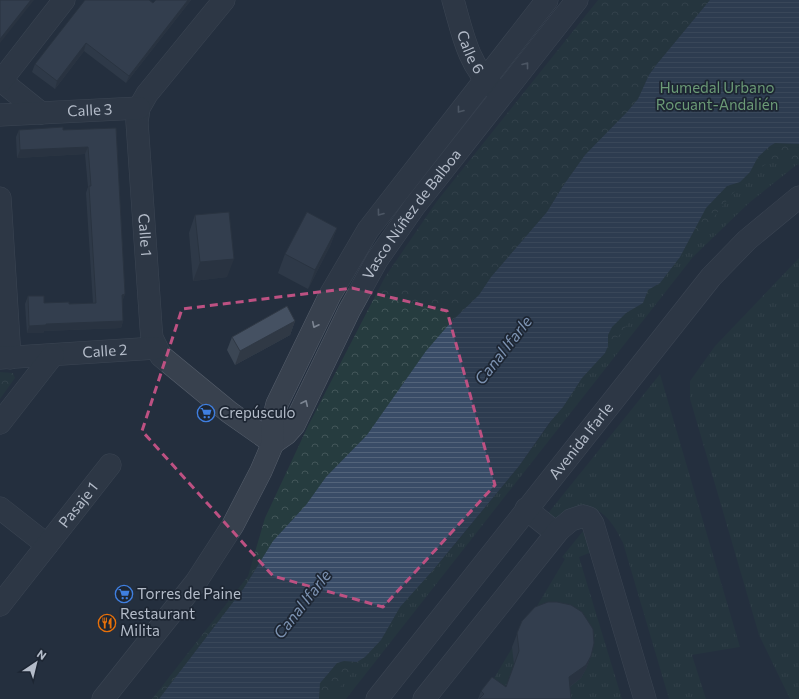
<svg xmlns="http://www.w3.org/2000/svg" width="799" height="699" font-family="Commissioner,sans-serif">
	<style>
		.grass { fill: url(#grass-tufts) }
		.park { fill: url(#park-crowns) }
		.water { fill: url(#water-rules) }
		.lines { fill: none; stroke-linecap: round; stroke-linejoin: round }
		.minor-casing { stroke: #565f6c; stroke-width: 23 }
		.minor { stroke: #38414e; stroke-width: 22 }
		.wall { fill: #3b4654 }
		.shaded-wall { fill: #303945 }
		.building { fill: #455162; stroke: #303945 }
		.oneway { stroke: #7c8592 }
		.marked { fill: none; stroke: #bd5182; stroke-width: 3; stroke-dasharray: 8 5; stroke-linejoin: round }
		.labels { text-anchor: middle; stroke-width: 3.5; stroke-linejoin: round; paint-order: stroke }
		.street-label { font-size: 15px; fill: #b4bcc9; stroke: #1d2633 }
		.park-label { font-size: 15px; fill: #6b9a76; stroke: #1d2633 }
		.poi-label { font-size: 15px; fill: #b4bcc9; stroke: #1d2633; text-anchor: start }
		.water-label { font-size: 16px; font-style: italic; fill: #7c92b1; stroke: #1d2633 }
	</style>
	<defs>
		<pattern id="grass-tufts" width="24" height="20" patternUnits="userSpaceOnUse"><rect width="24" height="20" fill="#263c3f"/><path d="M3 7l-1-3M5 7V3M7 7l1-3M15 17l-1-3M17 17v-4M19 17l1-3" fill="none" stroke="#435659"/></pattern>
		<pattern id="park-crowns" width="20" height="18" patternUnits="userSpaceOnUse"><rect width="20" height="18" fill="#263c3f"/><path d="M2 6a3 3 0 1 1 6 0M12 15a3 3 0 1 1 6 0" fill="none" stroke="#435659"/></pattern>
		<pattern id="water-rules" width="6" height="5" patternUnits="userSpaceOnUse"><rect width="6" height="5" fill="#394c67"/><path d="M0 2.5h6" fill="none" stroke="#53647b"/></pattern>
	</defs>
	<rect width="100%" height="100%" fill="#242f3e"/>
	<g class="grass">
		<path d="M764,152L799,163L749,203L693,257L346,699H319L394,618L519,466L582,378Z"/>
		<path d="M799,258V699H790L759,635L690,399V381L715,346Z"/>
		<path d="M660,374L740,647L692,655L706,699H669L623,543C605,506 587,496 552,520L545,517Z"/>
		<path d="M583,531L592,552L579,557L622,699H501L487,690L565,559L562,557Z"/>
	</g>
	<g class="park">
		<path d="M598,0H799V165C767,153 754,172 733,193L568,399L375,646L330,699H152L248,576L265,518L308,426L385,277L437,201Z"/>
		<path d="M0,372L13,373L15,378L0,399Z"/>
	</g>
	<path class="water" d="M710,0H799V144L775,143L770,146L758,157L750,172L740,182L727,186L706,208L680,257L660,283L648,290L643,303L626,313L612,327L608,335V346L605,353L582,378L563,407L550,422L519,466L434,569L400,607L381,640L365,657L357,662L344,661L337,663L327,675L320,683L319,699H159L244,588L273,541L306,505L326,477L367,435L426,351L451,322L479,295L491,277L547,212L563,186L585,155L627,112L638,99L649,75L657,64Z"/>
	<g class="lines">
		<defs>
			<g id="minor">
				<path id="s1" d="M224,0L147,94L139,108L137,122L151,327L152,338L161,356L229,412L273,443"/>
				<path id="s2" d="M453,0C462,31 468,66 494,88"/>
				<path d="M0,80L41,113"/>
				<path d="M1,81L64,0"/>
				<path id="s3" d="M0,115L139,108"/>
				<path d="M0,198L10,358"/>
				<path id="s4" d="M0,358L156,348"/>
				<path d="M0,423L53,355"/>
				<path id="s5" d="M273,443L286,434L294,425L349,311L377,260L414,207L577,0"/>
				<path d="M0,508L47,545"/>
				<path d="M526,509L556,533"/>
				<path id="s6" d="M0,605L110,465"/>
				<path d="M103,699L196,582L233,525L261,471L273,443L272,424L277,404L330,295L368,230L547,0"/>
				<path id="s7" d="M377,699L711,277L747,240L799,197"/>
				<path d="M424,699L559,530L571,520L583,516L589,518L593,524L645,699"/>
			</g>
		</defs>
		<use href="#minor" class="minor-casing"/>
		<use href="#minor" class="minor"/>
	</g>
	<g class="wall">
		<path d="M156,0H191L126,83L84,51L55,89L32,72L35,64L153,3Z"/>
		<path d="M116,128L125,294L122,301L123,321L121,328L44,331L43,333H27L25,304L28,296L44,303L69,304L93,303L86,193L88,187L85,154L17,158L16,137L19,130H63Z"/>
		<path d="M195,215L227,277L193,281L189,233Z"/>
		<path d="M337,228L330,246L308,289L278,273L285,254Z"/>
		<path d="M295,321L290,335L235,365L227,350L232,337Z"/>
		<path d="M522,621L591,656L586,669L581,678L570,687L571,699H478L481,691L506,687L514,665L512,647Z"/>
	</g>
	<g class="shaded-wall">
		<path d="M31,0H34L0,43V39Z"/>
		<path d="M188,0H191L126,83L129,76Z"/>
		<path d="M86,43L84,51L55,89L57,81Z"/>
		<path d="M88,147L85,154L17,158L20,150Z"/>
		<path d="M337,228L330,246L308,289L315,270Z"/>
		<path d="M234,259L227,277L193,281L200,262Z"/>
		<path d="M125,294L122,302V295Z"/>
		<path d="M123,321L121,328L44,331L43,333H27L29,326L46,324Z"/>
		<path d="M295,321L290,335L235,365L240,351Z"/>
		<path d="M591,656L586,669L581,678L564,691L569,677Z"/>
	</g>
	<g class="building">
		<path d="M0,0H31L0,39Z"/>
		<path d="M85,0H149L153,3L156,0H188L129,76L86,43L57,81L35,64Z"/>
		<path d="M63,127V130L116,128L125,294L122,295L123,321L46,324V325L29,326L28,296H44V303L69,302V304L96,303L89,186H91L88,147L20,150L19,130Z"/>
		<path d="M229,212L234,259L200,262L195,215Z"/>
		<path d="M307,212L337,228L315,270L285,254Z"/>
		<path d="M287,306L295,321L240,351L232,337Z"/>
		<path d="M548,602H557L571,605L582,612L593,629L594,643L591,656L586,665L569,677L571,699H479L484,694L481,691L492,677L506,687L519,651L517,633L522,621L535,607Z"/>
	</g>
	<defs><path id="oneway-chevron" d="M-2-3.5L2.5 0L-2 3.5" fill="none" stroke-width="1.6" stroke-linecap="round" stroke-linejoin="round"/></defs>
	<g class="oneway">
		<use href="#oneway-chevron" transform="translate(526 65) rotate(-52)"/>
		<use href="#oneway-chevron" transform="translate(460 110) rotate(128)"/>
		<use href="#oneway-chevron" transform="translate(380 213) rotate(127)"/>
		<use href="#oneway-chevron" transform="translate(315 325) rotate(116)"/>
		<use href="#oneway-chevron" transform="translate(305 403) rotate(-65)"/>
	</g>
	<path d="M0 0H799V699H0ZM352,288L447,311L495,485L383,607L273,576L142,431L182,309Z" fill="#242f3e" fill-opacity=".55" fill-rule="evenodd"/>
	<path class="marked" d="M352,288L447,311L495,485L383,607L273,576L142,431L182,309Z"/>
	<defs>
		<symbol id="supermarket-ring" viewBox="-11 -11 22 22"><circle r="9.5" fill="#1d2633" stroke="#3f7fe0" stroke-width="1.5"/><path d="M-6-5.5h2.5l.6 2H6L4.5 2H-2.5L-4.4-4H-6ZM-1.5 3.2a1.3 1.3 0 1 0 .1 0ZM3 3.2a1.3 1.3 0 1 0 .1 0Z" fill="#3f7fe0"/></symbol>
		<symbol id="restaurant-ring" viewBox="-11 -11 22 22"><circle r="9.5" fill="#1d2633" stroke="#e8710a" stroke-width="1.5"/><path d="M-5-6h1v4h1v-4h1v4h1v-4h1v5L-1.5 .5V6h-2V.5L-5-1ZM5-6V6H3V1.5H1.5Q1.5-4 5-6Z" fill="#e8710a"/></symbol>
	</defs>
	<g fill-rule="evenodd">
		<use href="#supermarket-ring" x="196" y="403" width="20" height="20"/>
		<use href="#supermarket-ring" x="114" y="584" width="20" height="20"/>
		<use href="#restaurant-ring" x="97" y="613" width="20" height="20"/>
	</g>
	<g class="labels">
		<g class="street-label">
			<text dy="5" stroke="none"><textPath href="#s2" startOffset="55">Calle 6</textPath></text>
			<text dy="5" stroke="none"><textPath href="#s3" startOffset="90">Calle 3</textPath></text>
			<text dy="5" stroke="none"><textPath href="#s5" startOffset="270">Vasco Núñez de Balboa</textPath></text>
			<text dy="5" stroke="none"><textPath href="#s1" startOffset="265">Calle 1</textPath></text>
			<text dy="5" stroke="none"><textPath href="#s4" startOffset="105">Calle 2</textPath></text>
			<text dy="5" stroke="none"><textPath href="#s7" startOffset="329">Avenida Ifarle</textPath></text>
			<text dy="5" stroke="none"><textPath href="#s6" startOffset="127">Pasaje 1</textPath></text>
		</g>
		<g class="park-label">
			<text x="717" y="93">Humedal Urbano<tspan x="717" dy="17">Rocuant-Andalién</tspan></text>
		</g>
		<g class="poi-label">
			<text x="219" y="418">Crepúsculo</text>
			<text x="137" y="599">Torres de Paine</text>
			<text x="120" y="619">Restaurant<tspan x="120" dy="17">Milita</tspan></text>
		</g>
		<g class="water-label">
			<text transform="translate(503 350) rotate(-52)" y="6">Canal Ifarle</text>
			<text transform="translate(302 604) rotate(-52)" y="6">Canal Ifarle</text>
		</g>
	</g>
	<g transform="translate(36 663) rotate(35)" stroke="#1d2633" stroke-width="3" paint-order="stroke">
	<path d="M0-3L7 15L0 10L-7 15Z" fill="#b4bcc9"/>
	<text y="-6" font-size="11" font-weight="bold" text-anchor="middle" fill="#b4bcc9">N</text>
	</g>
</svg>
